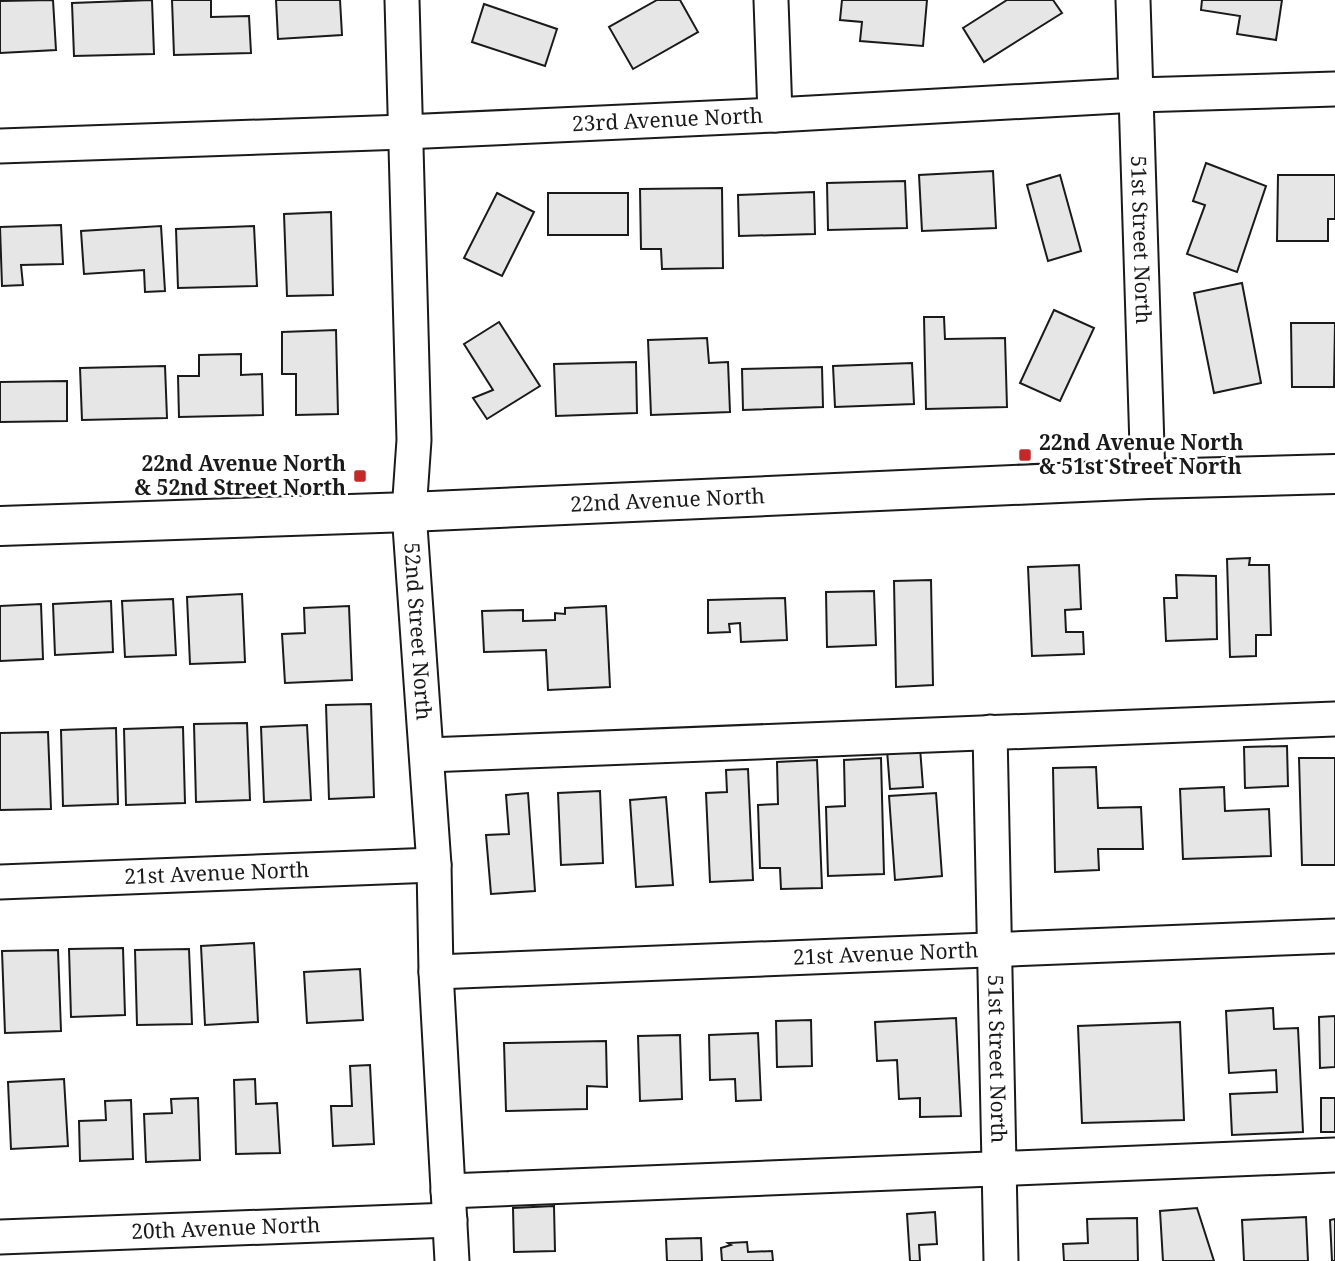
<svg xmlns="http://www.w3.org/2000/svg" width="1335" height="1261" font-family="'Noto Serif',serif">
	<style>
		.building { fill: #e6e6e6; stroke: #1a1a1a; stroke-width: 2 }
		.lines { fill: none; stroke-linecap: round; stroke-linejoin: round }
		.minor-casing { stroke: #1a1a1a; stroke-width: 37 }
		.major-casing { stroke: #1a1a1a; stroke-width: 42 }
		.minor { stroke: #fff; stroke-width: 33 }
		.major { stroke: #fff; stroke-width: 38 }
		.poi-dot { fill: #c62828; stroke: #fff; stroke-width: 2.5 }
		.labels { text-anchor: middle; stroke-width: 5; stroke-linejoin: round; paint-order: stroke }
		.street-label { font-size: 21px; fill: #1a1a1a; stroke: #fff }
		.poi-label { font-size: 21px; font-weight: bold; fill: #1a1a1a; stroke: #fff; text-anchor: start }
	</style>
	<rect width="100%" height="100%" fill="#fff"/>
	<g class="building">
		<path d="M53,0L56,50L0,53V1Z"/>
		<path d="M152,0L154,54L74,56L72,3Z"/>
		<path d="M172,0H211V17L249,16L251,53L174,55Z"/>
		<path d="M276,0H340L342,35L278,39Z"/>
		<path d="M657,0H680L698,32L633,69L609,27Z"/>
		<path d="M842,0H927L923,46L860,41L862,22L840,20Z"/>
		<path d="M1007,0H1053L1062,13L984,62L963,28Z"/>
		<path d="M1202,0H1282L1276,40L1237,34L1240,16L1201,10Z"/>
		<path d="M484,4L557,29L545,66L472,42Z"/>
		<path d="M1206,163L1266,186L1237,272L1187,254L1205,205L1193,201Z"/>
		<path d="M993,171L996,228L922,231L919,175Z"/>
		<path d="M1060,175L1081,251L1048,261L1027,185Z"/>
		<path d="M1278,175H1335V219H1328V241H1277Z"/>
		<path d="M905,181L907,228L828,230L827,183Z"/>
		<path d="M722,188L723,268L662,269L661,249H641L640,189Z"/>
		<path d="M814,192L815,234L739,236L738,195Z"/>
		<path d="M497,193L534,212L502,276L464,258Z"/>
		<rect x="548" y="193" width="80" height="42"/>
		<path d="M331,212L333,295L287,296L284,214Z"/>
		<path d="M61,225L63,264L21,265L23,285L2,286L0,227Z"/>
		<path d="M161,226L165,291L145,292L144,270L84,274L81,231Z"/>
		<path d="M254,226L257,286L178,288L176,229Z"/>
		<path d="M1242,283L1261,383L1214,393L1194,293Z"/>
		<path d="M1054,310L1094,328L1060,401L1020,383Z"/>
		<path d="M924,317H944L945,339L1005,338L1007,407L926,409Z"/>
		<path d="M499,322L540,386L487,419L473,398L493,390L464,344Z"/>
		<path d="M1291,323H1335L1334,387H1292Z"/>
		<path d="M336,330L338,414L296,415V374H282V332Z"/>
		<path d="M707,338L709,363L728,362L730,412L651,415L648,340Z"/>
		<path d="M241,354V375L262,374L263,415L179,417L178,376H199V355Z"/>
		<path d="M636,362L637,413L556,416L554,364Z"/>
		<path d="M912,363L914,404L835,407L833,366Z"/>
		<path d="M165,366L167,418L82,420L80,368Z"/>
		<path d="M822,367L823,407L743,410L742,369Z"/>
		<path d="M67,381V421L0,422V382Z"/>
		<path d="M1250,558L1249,565H1269L1271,635H1256V656L1230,657L1227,559Z"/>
		<path d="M1079,565L1081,609L1065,610L1066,632H1083L1084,654L1032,656L1028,567Z"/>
		<path d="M1176,575L1216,576L1217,639L1166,641L1164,598H1177Z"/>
		<path d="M931,580L933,685L896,687L894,581Z"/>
		<path d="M874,591L876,645L827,647L826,592Z"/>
		<path d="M242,594L245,662L190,664L187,597Z"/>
		<path d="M785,598L787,640L741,642L740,623L729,624L730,632L708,633V600Z"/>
		<path d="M173,599L176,655L125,657L122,601Z"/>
		<path d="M111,601L113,652L55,655L53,604Z"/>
		<path d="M41,604L43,659L0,661V606Z"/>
		<path d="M349,606L352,680L285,683L282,634L305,633L304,608Z"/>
		<path d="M606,606L610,687L548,690L546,650L484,652L482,611L523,610V621L555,620V613L565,614V608Z"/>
		<path d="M371,704L374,797L329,799L326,705Z"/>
		<path d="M247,723L250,800L196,802L194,724Z"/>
		<path d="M307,725L311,800L264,802L261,727Z"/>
		<path d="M183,727L185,803L126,805L124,729Z"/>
		<path d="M116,728L118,804L63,806L61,730Z"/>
		<path d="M48,732L51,809L0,810V733Z"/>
		<path d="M1287,746L1288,786L1245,788L1244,747Z"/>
		<path d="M920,748L923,787L890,789L887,750Z"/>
		<path d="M881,758L884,874L828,876L826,807L845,806L844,760Z"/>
		<path d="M1299,758H1335V865H1302Z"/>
		<path d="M817,760L822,888L781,889L780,868H760L758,805L778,804L777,762Z"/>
		<path d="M1096,767L1098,808L1141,807L1143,849H1098L1099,870L1055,872L1053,768Z"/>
		<path d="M748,769L753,880L710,882L706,793L727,792L726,770Z"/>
		<path d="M1224,787L1225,811L1269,809L1271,856L1183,859L1180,789Z"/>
		<path d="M600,791L603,863L561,865L558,793Z"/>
		<path d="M528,793L535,891L491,894L486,835L509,834L506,795Z"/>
		<path d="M936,793L942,876L895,880L889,796Z"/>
		<path d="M666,797L673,885L636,887L630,800Z"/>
		<path d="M254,943L258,1022L205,1025L201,946Z"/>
		<path d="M123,948L125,1015L71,1017L69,949Z"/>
		<path d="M189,949L192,1024L137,1025L135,950Z"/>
		<path d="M58,950L61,1031L5,1033L2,951Z"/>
		<path d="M360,969L363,1020L307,1023L304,972Z"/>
		<path d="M1273,1008L1274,1029L1298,1028L1303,1132L1232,1135L1230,1094L1277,1092L1276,1070L1229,1073L1226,1011Z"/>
		<path d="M1335,1016V1067L1320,1068L1319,1017Z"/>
		<path d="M956,1018L961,1116L920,1117V1098L899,1099L897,1060L877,1061L875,1022Z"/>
		<path d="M811,1020L812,1066L777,1067L776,1021Z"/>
		<path d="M1180,1022L1184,1120L1082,1123L1078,1026Z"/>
		<path d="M758,1033L761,1100L736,1101L735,1079L710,1080L709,1035Z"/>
		<path d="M680,1035L682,1099L640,1101L638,1036Z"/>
		<path d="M606,1041L607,1087L587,1086V1109L506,1111L504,1043Z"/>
		<path d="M370,1065L374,1144L333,1146L331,1106H352L350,1066Z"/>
		<path d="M64,1079L68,1146L11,1149L8,1082Z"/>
		<path d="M255,1079L256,1104L277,1103L280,1153L236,1154L234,1080Z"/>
		<path d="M198,1098L200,1160L146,1162L144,1114L172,1113L171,1099Z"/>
		<rect x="1321" y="1098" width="14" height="34"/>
		<path d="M131,1100L133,1159L80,1161L79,1121L106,1120L105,1101Z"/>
		<path d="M554,1206L555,1251L514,1252L513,1208Z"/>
		<path d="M1197,1208L1214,1261H1163L1160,1211Z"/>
		<path d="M935,1212L937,1244L919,1245L920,1261H910L907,1214Z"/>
		<path d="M1306,1217L1308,1261H1244L1242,1220Z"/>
		<path d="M1137,1218L1138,1261H1064L1063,1244L1088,1243L1087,1219Z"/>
		<path d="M1335,1219V1261H1332L1330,1220Z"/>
		<path d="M701,1238L702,1261H667L666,1239Z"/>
		<path d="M747,1242L748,1252L772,1251L773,1261H722L721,1248L731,1245L728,1243Z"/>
	</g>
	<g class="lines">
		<defs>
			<g id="minor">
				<path id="s1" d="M402,0L414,440L409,512L434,865L436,972L452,1261"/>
				<path d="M771,0L775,115"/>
				<path id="s2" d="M1133,0L1148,479"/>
				<path id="s3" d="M0,146L404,132L775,115L1137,95L1335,89"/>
				<path id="s4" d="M990,732L1001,1261"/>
				<path d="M427,755L1335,719"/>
				<path id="s5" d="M0,882L434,865"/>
				<path id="s6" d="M436,972L1335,936"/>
				<path d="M448,1191L1335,1155"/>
				<path id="s7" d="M0,1237L450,1220"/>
			</g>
			<g id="major">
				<path id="s8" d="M0,526L409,512L1148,479L1335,474"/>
			</g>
		</defs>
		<use href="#minor" class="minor-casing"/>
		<use href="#major" class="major-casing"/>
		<use href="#minor" class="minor"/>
		<use href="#major" class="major"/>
	</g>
	<g class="poi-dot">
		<rect x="1018" y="448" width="14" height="14" rx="3.5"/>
		<rect x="353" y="469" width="14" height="14" rx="3.5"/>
	</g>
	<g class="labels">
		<g class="street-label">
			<text dy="7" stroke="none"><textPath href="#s3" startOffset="668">23rd Avenue North</textPath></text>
			<text dy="7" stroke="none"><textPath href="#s2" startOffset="240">51st Street North</textPath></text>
			<text dy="7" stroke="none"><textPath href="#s8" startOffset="668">22nd Avenue North</textPath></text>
			<text dy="7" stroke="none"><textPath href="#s1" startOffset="632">52nd Street North</textPath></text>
			<text dy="7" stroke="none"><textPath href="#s5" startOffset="217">21st Avenue North</textPath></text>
			<text dy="7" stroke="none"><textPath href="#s6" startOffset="450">21st Avenue North</textPath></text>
			<text dy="7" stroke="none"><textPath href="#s4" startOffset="327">51st Street North</textPath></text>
			<text dy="7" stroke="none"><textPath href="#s7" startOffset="226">20th Avenue North</textPath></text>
		</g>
		<g class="poi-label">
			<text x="1039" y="450">22nd Avenue North<tspan x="1039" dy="24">&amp; 51st Street North</tspan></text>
			<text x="346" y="471" text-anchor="end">22nd Avenue North<tspan x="346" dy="24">&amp; 52nd Street North</tspan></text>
		</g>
	</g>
</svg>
